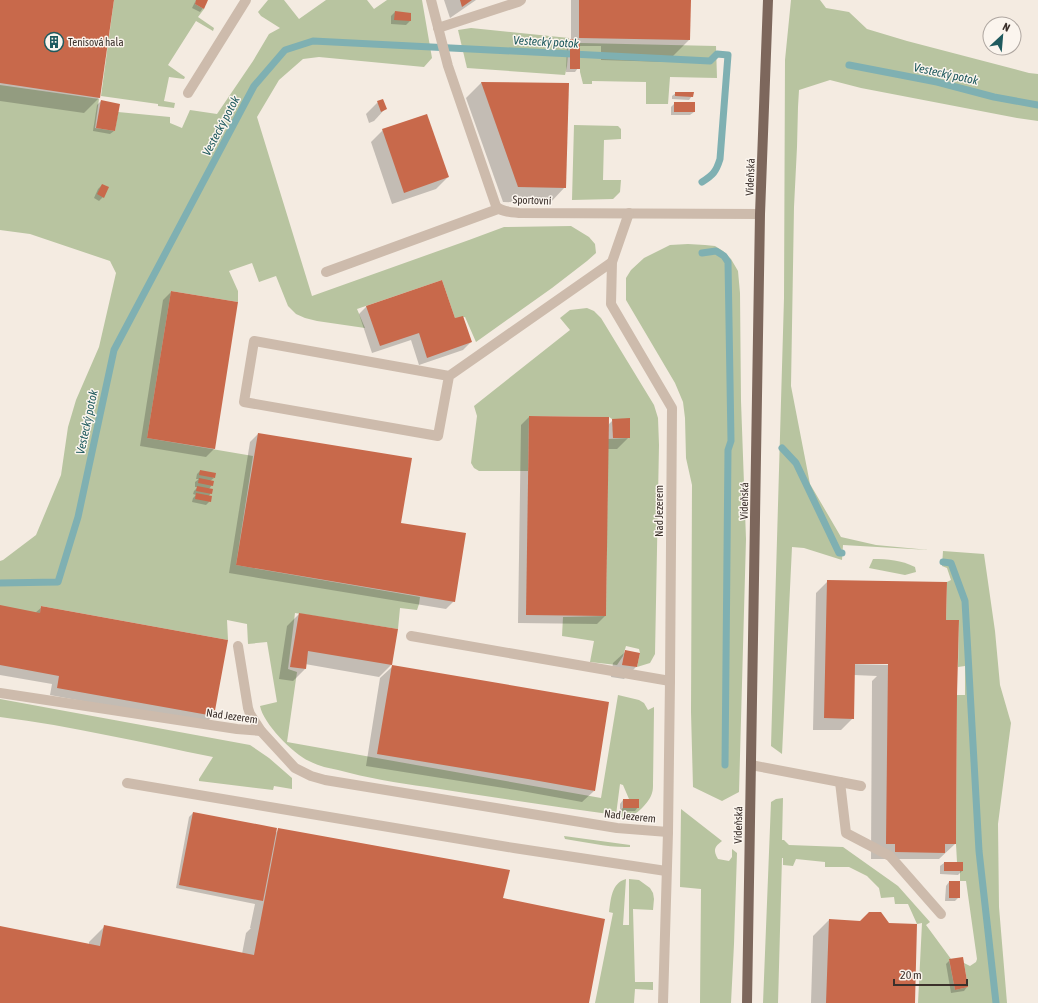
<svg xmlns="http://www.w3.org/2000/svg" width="1038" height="1003" font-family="'Asap Condensed',sans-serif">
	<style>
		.green { fill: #b8c4a0 }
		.shadow { fill: #0003; fill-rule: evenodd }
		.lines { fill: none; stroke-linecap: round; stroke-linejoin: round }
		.stream { stroke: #7fb0b2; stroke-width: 7 }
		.building { fill: #c8694b }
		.minor { stroke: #cdbbac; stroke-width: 10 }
		.major { stroke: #7d675c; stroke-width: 10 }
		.labels { text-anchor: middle; stroke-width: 3; stroke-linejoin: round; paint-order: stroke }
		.poi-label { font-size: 11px; fill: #3b302b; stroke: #fbf5ee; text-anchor: start }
		.street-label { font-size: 11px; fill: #3b302b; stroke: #fbf5ee }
		.water-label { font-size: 12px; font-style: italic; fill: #1f5a5e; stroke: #fbf5ee }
	</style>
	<rect width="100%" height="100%" fill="#f4ebe1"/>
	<g class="green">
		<path d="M114,0H196L195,4L204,9L198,17L214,28L213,31L196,21L168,65L185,77L184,79L169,77L164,101L175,103L174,108L158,106V104L101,96Z"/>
		<path d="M268,0H284L299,19L326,0H367L374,9L387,0H422L432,58L424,67L319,57L303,59L279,80L257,117L312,296L469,240L504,227L571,226L589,237L595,244L596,253L587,261L552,288L476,342L465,317L455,318L442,280L357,309L365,328L317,321L305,318L296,314L288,306L276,276L259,282L252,263L229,271L238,291V302L171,291L147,438L253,456L236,565L420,597L419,604L417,610L400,608L398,629L295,613L288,669L297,672L287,742L601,798L618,695L639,700L644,703L648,710L654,707V711L653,784C653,787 653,790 652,793C650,801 638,814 630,816C626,818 622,817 618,817L619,811L623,808H639V799H629L623,785L620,784L616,815C553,806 490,797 427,787C397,783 367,778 338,770C328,768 318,766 309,761C293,754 263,723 260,706L277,702L267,642L248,644L247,624L227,620L228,640L41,606L40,613L10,610L0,608V561L3,560L36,535L61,475L68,427L76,400L99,347L116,273L110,261L30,234L0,230V85L99,99L95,128L115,131L118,112L170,117V123L182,128L190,110L217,114L253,61L269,34L280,28L261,16L258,12Z"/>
		<path d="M791,0H820L826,8L849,12L867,29L907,41L1029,73L1038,74V121L1017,118L861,88L830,80L799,90L798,107L797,147L794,207L791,386L810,484L841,537L876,545L929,550L843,545L842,560L804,548L792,547L782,754L771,746L784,298L785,60Z"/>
		<path d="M471,28L569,38L567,66L565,75L467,68L458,30Z"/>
		<path d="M580,43L716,46L717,78L670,77L668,104H646V82L592,81V84H583L580,72Z"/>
		<path d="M574,125L618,126L621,129V139L604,140L603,180H621L620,192L613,199L572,200Z"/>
		<path d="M688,244L705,245L715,246L723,251L731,259L738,271L740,293L741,401L746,539L739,792L722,801L693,787L691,712L692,485L686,458L685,418L683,402L675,383L626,300V278L631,270L644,258L670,245Z"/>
		<path d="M587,308L594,311L601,318L654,405L658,418L659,445L655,654L650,663L637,667L640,653L639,649L626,646L623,656L617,665L590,662L594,641L562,636L563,617L606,616L608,439L630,438V419H612L609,417L529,416L528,471H479L474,468L471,463L477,416L474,406L570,330L560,318L570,310Z"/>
		<path d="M943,551L984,554L995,631L1000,685L1011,723L998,824L999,907L1007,1003H918L922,923L917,924L908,904H895L894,897L881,898L879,888L867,876L849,867H825V862L796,859L793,866L783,865V858H782L778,1003H763L771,802L776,799L783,798L782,840H784L789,845L843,847L898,886L930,922L926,925L951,959L949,960L955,990L968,987L964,963L970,966L976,962L977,959L966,881H960V871H963V862H957L956,844L957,695H965V666L958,667L959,620H946L947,582L951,580L947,568L942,566Z"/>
		<path d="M873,559C888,559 901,560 915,567L916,572L905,575L869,568Z"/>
		<path d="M0,699L250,745L269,758L292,778V789L274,786L273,790L199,781V779L213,757C143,743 72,726 0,717Z"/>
		<path d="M681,809L722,841C714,847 713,850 718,859L729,861L732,857V849L737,853L734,944L731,1003H700L701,889L680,887Z"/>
		<path d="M564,836L630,845V847C609,848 586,842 565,839Z"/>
		<path d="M626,879L623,925H629V879L639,880L650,888L653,893L654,899L653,910L633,909L635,982H653V990L635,989L634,1003H595L613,913L609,912C611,900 611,883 626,879Z"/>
	</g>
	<g class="shadow">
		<path d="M0,0H113L99,98L84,113L0,101Z"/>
		<path d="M196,0H207L203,8L200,12L192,8Z"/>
		<path d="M444,0H476L450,18Z"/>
		<path d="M571,0H690L689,40L667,62L601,60V46H579L578,68L575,72H566L567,44L571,40Z"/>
		<path d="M395,12L410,21L406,25L391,24V16Z"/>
		<path d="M481,83L568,84L565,187L550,203L503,202L466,98Z"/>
		<path d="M676,93L692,96L689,100L672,99V96Z"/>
		<path d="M101,101L114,131L110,134L93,131L97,105Z"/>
		<path d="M378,102L385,109L374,121L369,123L366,114Z"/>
		<path d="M675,103L694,112L690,115H671V107Z"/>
		<path d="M383,130L448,177L436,189L392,204L371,142Z"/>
		<path d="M102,185L107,188L103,197L99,201L94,198L98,189Z"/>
		<path d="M171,292L214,449L206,457L140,446L163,300Z"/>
		<path d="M367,306L454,320L471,342L463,350L419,365L411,340L372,353L359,314Z"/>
		<path d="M529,417L608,425L613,420L629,437L617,449H607L605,616L597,624L518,623L521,425Z"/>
		<path d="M258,434L454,601L446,609L229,573L250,442Z"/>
		<path d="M200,471L214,478L210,481L212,485L209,489L211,493L208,497L210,501L206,505L192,502L193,498L196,495L193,494L194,491L198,487H195V482L199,479H196L197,474Z"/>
		<path d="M828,581L945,621L955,844L939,859H871L872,681L877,676L854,675L853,718L841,730H813L816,593ZM850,662L890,664L888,665L850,664Z"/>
		<path d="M0,606L35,613L42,607L227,641L213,716L205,724L50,695L52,684L0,675Z"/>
		<path d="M299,614L397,630L391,665L379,677L305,664V669L293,681L279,679L287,626Z"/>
		<path d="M625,652L636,667L624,679L611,677L613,663Z"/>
		<path d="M392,667L594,791L582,802L516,790L366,766L380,678Z"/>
		<path d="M623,800L638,807L635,811H620V804Z"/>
		<path d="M193,813L275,834L279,829L588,1003H0V927L89,945V942L105,926L242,954L246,933L251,928H250L255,904L176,888L189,817Z"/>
		<path d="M944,863L962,871L958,875L940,874V866Z"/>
		<path d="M949,882L959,897L955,901H945L946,886Z"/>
		<path d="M829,920L861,922L914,1003H811L813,936Z"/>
		<path d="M950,960L967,987L964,991L951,993L946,964Z"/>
	</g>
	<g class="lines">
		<g class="stream">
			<path d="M849,65L937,82L994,97L1038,105"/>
			<path d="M702,253L716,251L724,256L728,262L731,441L728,450L725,765"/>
			<path d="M782,448L796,463L839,553H842"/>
			<path d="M943,562L951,563L965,601L979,851L996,1003"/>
			<path d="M0,583L58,582L78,517L114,350L254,86L285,50L313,41L710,61L717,54L728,55L720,159C716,172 713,175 702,182"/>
		</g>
	</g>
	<g class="building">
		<path d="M0,0H114L100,98L0,83Z"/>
		<path d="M196,0H208L204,9L195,4Z"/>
		<path d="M460,0H472L462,7Z"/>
		<path d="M579,0H691L690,40L579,38Z"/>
		<path d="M395,11L411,13V21L394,20Z"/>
		<path d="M570,39L580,40V69H570Z"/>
		<path d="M481,82L569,83L566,188L518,187Z"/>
		<path d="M675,92H694L693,97L675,96Z"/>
		<path d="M383,99L387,109L381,112L377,101Z"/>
		<path d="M101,100L120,104L115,131L96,128Z"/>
		<rect x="674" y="102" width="21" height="10"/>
		<path d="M427,114L449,177L404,193L382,129Z"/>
		<path d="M102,184L109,187L104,198L97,194Z"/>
		<path d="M442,280L455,318L463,316L472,342L427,358L419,333L380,346L366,306Z"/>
		<path d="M171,291L238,302L215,449L147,438Z"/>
		<path d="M529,416L609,417L606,616L526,615Z"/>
		<path d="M630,418V438H613L612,419Z"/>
		<path d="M258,433L412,458L401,523L466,533L455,602L236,565Z"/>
		<path d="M200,470L216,473L215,478L199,475Z"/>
		<path d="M199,478L214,481L213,486L198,483Z"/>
		<path d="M197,486L213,489L212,494L196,491Z"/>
		<path d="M196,493L212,496L211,502L195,499Z"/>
		<path d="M827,580L947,582L946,620H959L957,695L956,844H945V853L895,852V844H886L888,664H855L854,719L824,718Z"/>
		<path d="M0,605L40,613L41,606L228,640L214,716L57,688L59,676L0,665Z"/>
		<path d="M299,613L398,629L392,665L308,651L306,669L290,667Z"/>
		<path d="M625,650L640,653L637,667L622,665Z"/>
		<path d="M392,665L609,702L595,791L528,779L377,754Z"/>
		<rect x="623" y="799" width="16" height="9"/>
		<path d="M193,812L277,828L263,901L179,885Z"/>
		<path d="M278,828L510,870L503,898L605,919L589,1003H0V926L100,946L104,925L254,955Z"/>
		<rect x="944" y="862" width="19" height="9"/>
		<rect x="949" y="881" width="11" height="17"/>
		<path d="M869,912H881L889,923L917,924L915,1003H826L829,919L860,921Z"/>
		<path d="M963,957L968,987L955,990L949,959Z"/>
	</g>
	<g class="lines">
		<g class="minor">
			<path d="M431,0L448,66L496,206C501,212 511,212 519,213L760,214"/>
			<path d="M438,28L518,2L521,0"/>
			<path d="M188,93L246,0"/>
			<path d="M326,272L498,209"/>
			<path d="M449,376L438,436L244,402L254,341L449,376L612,262"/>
			<path d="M411,636L670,681"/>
			<path d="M238,646L248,708L250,714L261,731L295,768L311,776L325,780L617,828L668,832L670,681L672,408L611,304L612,262L629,213"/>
			<path d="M0,693L237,729L261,731"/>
			<path d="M751,765L861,786"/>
			<path d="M840,782L846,833L890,856L941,914"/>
			<path d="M127,783L514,848L666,871"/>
			<path d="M663,1003L668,832"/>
		</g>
		<path class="major" d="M747,1003L760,214L768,0"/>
	</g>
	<defs>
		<symbol id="building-ring" viewBox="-11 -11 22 22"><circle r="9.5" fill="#fbf5ee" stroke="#1f5a5e" stroke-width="1.5"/><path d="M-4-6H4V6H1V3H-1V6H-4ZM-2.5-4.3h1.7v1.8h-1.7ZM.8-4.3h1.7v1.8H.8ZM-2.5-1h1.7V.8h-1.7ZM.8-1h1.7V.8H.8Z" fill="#1f5a5e"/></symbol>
	</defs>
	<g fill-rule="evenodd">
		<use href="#building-ring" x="43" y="31" width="22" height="22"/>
	</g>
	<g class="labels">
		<g class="poi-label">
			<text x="68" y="46">Tenisová hala</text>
		</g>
		<g class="street-label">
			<text transform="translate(750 177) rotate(-88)" y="4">Vídeňská</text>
			<text transform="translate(532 200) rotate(2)" y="4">Sportovní</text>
			<text transform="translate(744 501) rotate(-89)" y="4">Vídeňská</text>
			<text transform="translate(659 511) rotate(-90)" y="4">Nad Jezerem</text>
			<text transform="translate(232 716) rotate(8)" y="4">Nad Jezerem</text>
			<text transform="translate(630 816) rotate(6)" y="4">Nad Jezerem</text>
			<text transform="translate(738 825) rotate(-89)" y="4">Vídeňská</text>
		</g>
		<g class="water-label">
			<text transform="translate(546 42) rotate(3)" y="4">Vestecký potok</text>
			<text transform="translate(946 74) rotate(12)" y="4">Vestecký potok</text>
			<text transform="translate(221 126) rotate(-62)" y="4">Vestecký potok</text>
			<text transform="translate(87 422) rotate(-78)" y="4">Vestecký potok</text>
		</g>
	</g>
	<g transform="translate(1002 36) rotate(26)"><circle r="19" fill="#fbf5ee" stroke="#aea6a0"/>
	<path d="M0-3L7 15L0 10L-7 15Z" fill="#1f5a5e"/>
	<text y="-6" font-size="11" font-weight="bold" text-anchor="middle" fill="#3b302b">N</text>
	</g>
	<path d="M894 979v6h73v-6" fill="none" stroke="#3b302b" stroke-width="2"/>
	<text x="900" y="979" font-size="12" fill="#3b302b" stroke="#fbf5ee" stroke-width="3" paint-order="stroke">20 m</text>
</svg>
